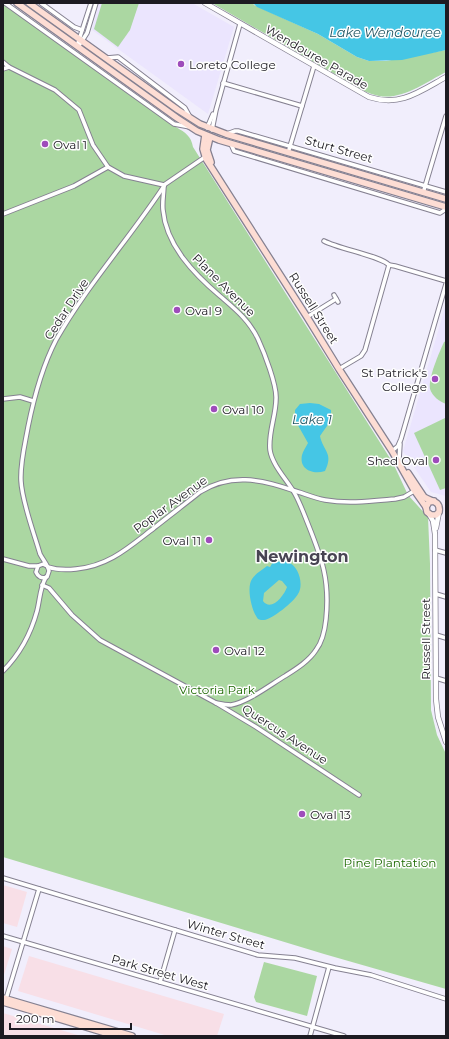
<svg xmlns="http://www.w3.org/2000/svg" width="449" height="1039" font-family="Montserrat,sans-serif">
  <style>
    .industrial { fill: #f8dfe7 }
    .built { fill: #ebe5fe }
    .green { fill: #abd7a2 }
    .water { fill: #45c6e5; fill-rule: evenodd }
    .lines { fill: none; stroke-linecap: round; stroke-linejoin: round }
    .minor-casing { stroke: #858191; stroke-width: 5.5 }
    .tertiary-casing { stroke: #858191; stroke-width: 6 }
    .secondary-casing { stroke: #858191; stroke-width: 8 }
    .minor { stroke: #fff; stroke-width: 3.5 }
    .tertiary { stroke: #fff; stroke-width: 4.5 }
    .secondary { stroke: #fdddd4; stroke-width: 5.5 }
    .poi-dot { fill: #9e4cbb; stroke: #fefefe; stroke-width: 1.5 }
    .labels { text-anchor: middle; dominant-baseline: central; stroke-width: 3; stroke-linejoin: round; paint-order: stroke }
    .street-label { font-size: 12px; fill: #1d1b22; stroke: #fefefe }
    .poi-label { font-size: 12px; fill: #1d1b22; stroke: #fefefe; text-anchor: start }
    .park-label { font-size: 12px; fill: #1c6900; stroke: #fefefe }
    .water-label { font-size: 13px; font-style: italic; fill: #1e5360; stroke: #fefefe }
    .district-label { font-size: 16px; font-weight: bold; fill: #484453; stroke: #fefefe }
  </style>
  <rect width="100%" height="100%" fill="#f1eefc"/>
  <g class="industrial">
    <polygon points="3,885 27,892 17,927 3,923"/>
    <polygon points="3,946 12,949 3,978"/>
    <polygon points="29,956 224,1014 217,1036 168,1036 18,991"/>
    <polygon points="3,1013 37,1023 81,1036 3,1036"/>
  </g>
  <g class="built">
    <polygon points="99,3 192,3 234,27 208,114 92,30"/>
    <polygon points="446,304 446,496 431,492 403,451"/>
  </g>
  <g class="green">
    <path d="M3,3L176,127C186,133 191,136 193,147L393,463L408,495L428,517L430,564L431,710L437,735L446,754V989L324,954L3,857Z"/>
    <polygon points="102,3 139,3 130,30 118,47 94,29"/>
    <path d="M212,3H253L254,5L318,34L357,57L369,61H386L446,50V72C426,82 403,100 379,96C374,95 369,93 364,91Z"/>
    <path d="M446,341V404C440,402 432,396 430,389C428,378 439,353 444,342Z"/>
    <polygon points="445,418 446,421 446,488 440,490 414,433"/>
    <polygon points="264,962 317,976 307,1016 256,1002 254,997"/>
  </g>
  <g class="water">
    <polygon points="253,3 446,3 446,50 402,60 369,61 357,57 318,34 257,7"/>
    <path d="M310,403L319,404L331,410C332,422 326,427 320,436C323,451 334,453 325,471C312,475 299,469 302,455C303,451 306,447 308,443L295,420V410L300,404Z"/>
    <path d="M273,562C277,562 285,560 288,562C299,566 304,585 298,594C294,602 272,619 264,620C263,620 259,620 258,619C252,612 246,588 252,579C255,574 262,570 267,566L270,567ZM279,580L282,581L287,587C284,596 271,612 263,601L264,593Z"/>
  </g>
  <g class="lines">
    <g class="minor-casing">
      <g id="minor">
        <polyline points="5,3 174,124 190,127"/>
        <polyline points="41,3 74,27 82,30"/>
        <polyline points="77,46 91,3"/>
        <polyline points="78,47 87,33 96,3"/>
        <polyline points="107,58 118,57 185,108 190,117"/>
        <polyline points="3,62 9,67"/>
        <polyline points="3,69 9,67 55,90 79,110 93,145 108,167 124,176 164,185 205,157"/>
        <polyline points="223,83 302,106"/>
        <polyline points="207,128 213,114"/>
        <polyline points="212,130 216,110 240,24"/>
        <polyline points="227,134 235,131 238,131 446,192"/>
        <polyline points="231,144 234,151 440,213 446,209"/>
        <polyline points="288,153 314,66"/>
        <path d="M164,185C164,193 162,202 163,210C166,245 194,274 220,296C235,309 249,320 258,339C264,352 277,385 276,399C276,416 268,433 270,450C272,465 288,481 295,494C300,503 304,514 308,524C322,559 330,580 326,619C325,629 323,641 316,650C309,661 296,669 285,676C270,685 248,702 231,705C227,705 221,704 216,703"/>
        <polyline points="423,193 446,116"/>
        <polyline points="3,214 74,186 108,167"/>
        <path d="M324,241C339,249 381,256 389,265L365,350L361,356L339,369"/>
        <polyline points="389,265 395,266 446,281"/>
        <polyline points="334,295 338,302"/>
        <polyline points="307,317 336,299"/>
        <polyline points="3,399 20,397 33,401"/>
        <polyline points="392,451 398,446 401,439 446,284"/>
        <polyline points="399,460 400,444"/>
        <polyline points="435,550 446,553"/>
        <polyline points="3,559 29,566 38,566"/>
        <path d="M47,566L43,564L38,566L36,572C38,577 42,579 47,577L49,571C48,565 43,560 40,554C34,533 22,502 21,481C20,463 25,444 28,427C34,397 42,367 56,340C87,285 130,238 164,186"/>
        <path d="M48,567C57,570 67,570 76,569C109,566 129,547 154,528C169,516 185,504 200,492C230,473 261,479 292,490C303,493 314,498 325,500C348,504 372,501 395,499L404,497L414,491"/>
        <polyline points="42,585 49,588 72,615 100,640 216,703 256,727 359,795"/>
        <polyline points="436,594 446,597"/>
        <polyline points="436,635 446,638"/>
        <path d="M3,671C19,655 31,633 37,611C40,599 40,587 46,577"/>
        <polyline points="436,678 446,681"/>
        <polyline points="3,878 258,955 295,958 335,968 371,975 446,999"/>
        <polyline points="3,936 344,1036"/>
        <polyline points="160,982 175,930"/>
        <polyline points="6,999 39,889"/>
        <polyline points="310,1036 329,967"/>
      </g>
    </g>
    <g class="tertiary-casing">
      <g id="tertiary">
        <path d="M205,3L369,97C400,107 419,92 446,77"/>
        <polyline points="429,514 433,521 435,534 436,699 438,717 446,742"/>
        <polyline points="436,528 439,512"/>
      </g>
    </g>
    <g class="secondary-casing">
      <g id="secondary">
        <polyline points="17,3 177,118 197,131 219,140 446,207"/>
        <polyline points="29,3 178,110 200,124 226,134 446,199"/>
        <polyline points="205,135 203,149 206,159 307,317 339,369 392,451 414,490 426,507"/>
        <polyline points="210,137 207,150 211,162"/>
        <path d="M408,473L424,497C431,502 441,500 439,512L436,515H431L427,512L426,507L429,502L434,501"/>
        <polyline points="3,998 132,1036"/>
        <polyline points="3,1002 116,1036"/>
      </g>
    </g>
    <use href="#minor" class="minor"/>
    <use href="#tertiary" class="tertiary"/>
    <use href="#secondary" class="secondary"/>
  </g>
  <g class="poi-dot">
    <circle cx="181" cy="64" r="4"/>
    <circle cx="45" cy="144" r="4"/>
    <circle cx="177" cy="310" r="4"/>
    <circle cx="435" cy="379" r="4"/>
    <circle cx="214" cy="409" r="4"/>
    <circle cx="436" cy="460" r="4"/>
    <circle cx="209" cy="540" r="4"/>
    <circle cx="216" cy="650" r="4"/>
    <circle cx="302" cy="814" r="4"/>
  </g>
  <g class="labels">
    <g class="street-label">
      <text transform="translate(317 57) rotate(30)">Wendouree Parade</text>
      <text transform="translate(339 149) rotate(16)">Sturt Street</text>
      <text transform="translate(224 285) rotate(45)">Plane Avenue</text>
      <text transform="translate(314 308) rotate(58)">Russell Street</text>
      <text transform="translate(66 309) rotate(-57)">Cedar Drive</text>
      <text transform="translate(170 504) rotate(-36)">Poplar Avenue</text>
      <text transform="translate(425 639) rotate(-90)">Russell Street</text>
      <text transform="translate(285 734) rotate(33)">Quercus Avenue</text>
      <text transform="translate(226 934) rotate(16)">Winter Street</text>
      <text transform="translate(160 972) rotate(16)">Park Street West</text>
    </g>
    <g class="poi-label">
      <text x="189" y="64">Loreto College</text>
      <text x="53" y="144">Oval 1</text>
      <text x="185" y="310">Oval 9</text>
      <text x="427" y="372" text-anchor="end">St Patrick's<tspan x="427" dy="14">College</tspan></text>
      <text x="222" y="409">Oval 10</text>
      <text x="428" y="460" text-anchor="end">Shed Oval</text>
      <text x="201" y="540" text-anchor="end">Oval 11</text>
      <text x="224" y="650">Oval 12</text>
      <text x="310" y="814">Oval 13</text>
    </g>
    <g class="park-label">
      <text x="217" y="689">Victoria Park</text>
      <text x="390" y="862">Pine Plantation</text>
    </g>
    <g class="water-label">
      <text x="385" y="32">Lake Wendouree</text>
      <text x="312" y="419">Lake 1</text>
    </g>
    <g class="district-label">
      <text x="302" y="556">Newington</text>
    </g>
  </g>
  <rect width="449" height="1039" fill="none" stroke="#1d1b22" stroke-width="8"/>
  <path d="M10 1023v6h121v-6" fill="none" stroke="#1d1b22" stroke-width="2"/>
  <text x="16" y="1023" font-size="12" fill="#1d1b22" stroke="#fefefe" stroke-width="3" paint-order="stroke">200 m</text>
</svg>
